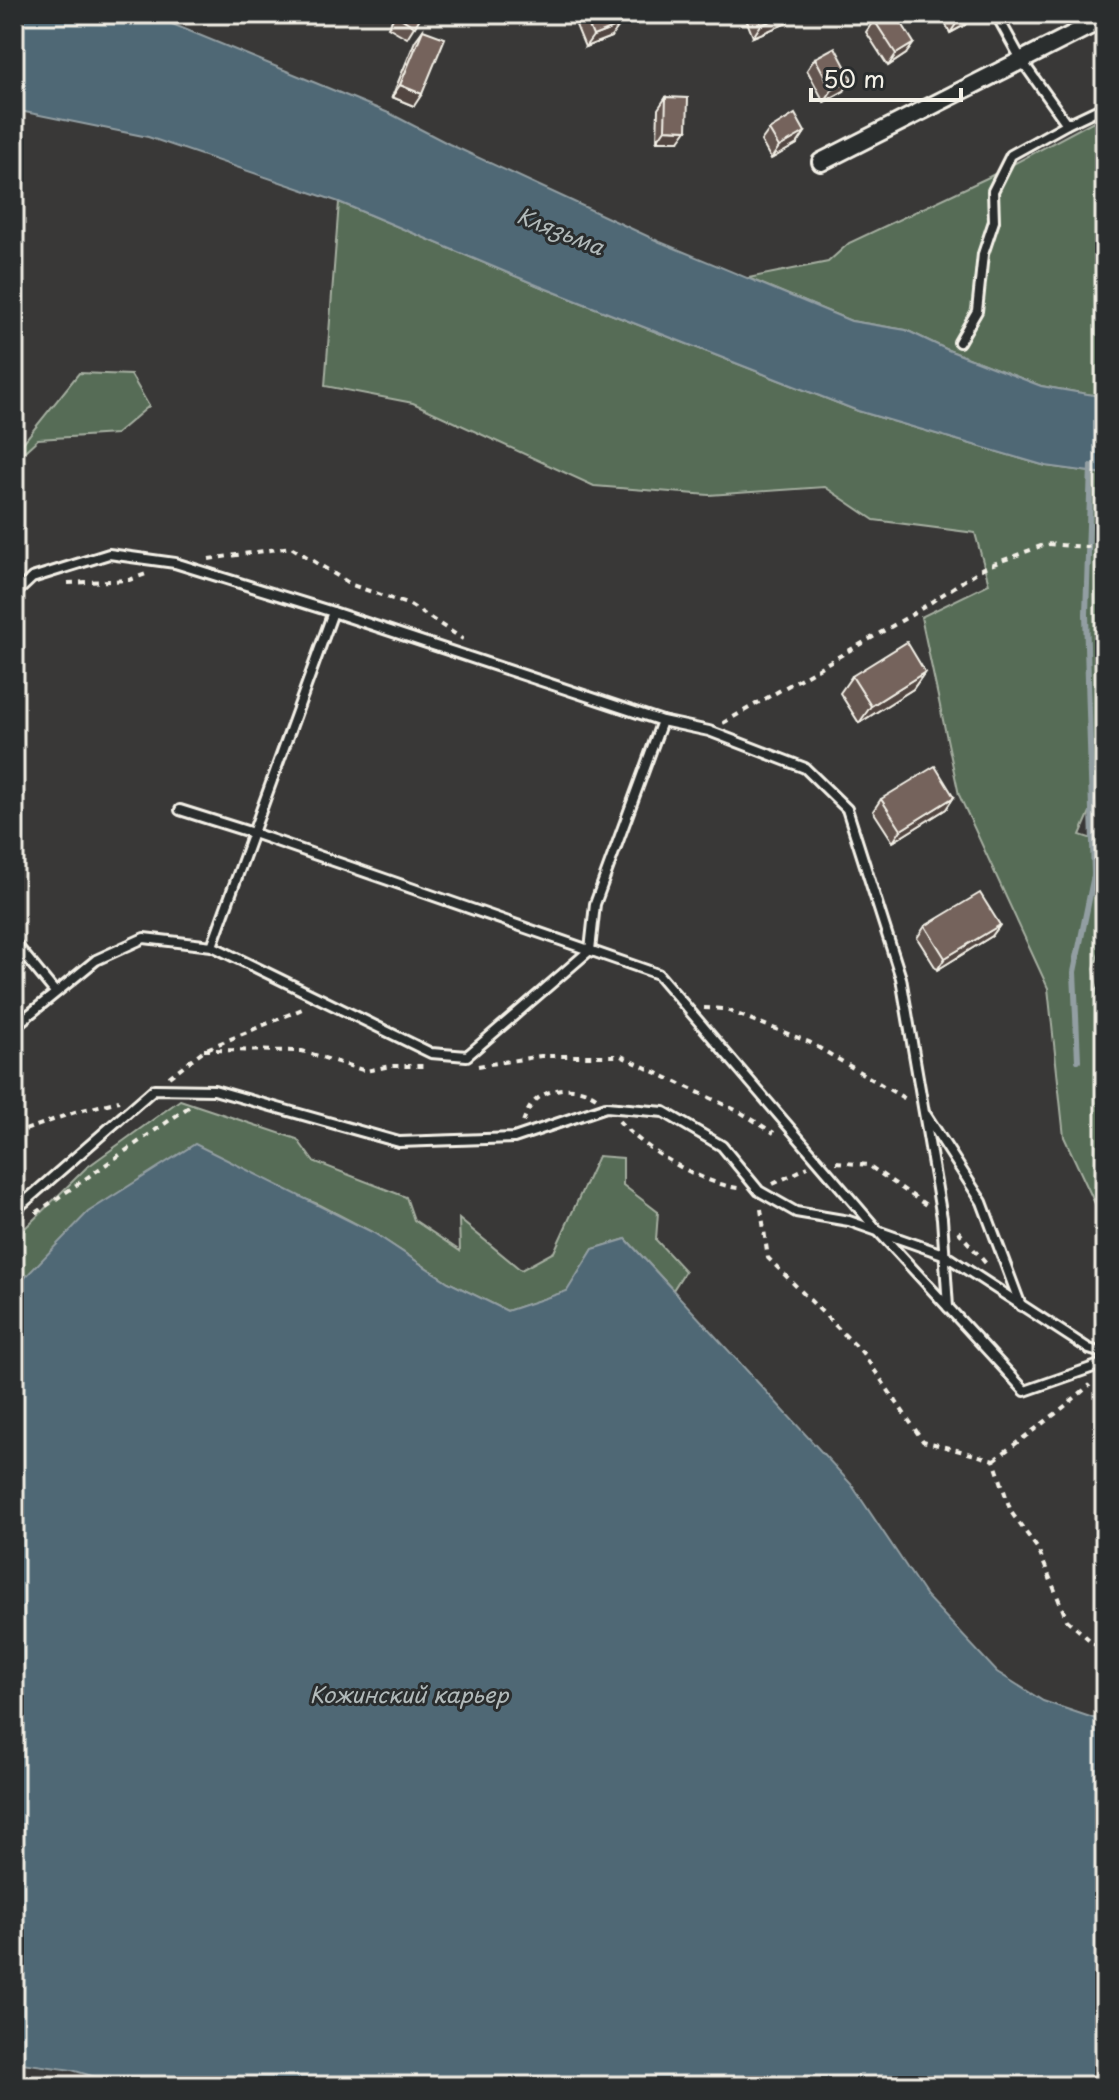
<svg xmlns="http://www.w3.org/2000/svg" width="1119" height="2100" font-family="'Playpen Sans',sans-serif">
  <style>
    .green { fill: #566c57; stroke: #a5aea0; stroke-width: 2 }
    .water { fill: #506774; stroke: #929ea2; stroke-width: 2 }
    .lines { fill: none; stroke-linecap: round; stroke-linejoin: round }
    .stream { stroke: #929ea2; stroke-width: 6 }
    .service-casing { stroke: #f4f1e8; stroke-width: 14 }
    .minor-casing { stroke: #f4f1e8; stroke-width: 22 }
    .path { stroke: #f4f1e8; stroke-width: 4; stroke-dasharray: 6 6; stroke-linecap: butt }
    .service { stroke: #2a2d2e; stroke-width: 8 }
    .minor { stroke: #2a2d2e; stroke-width: 16 }
    .wall { fill: #64554f; stroke: #f4f1e8; stroke-width: 2 }
    .shaded-wall { fill: #514540; stroke: #f4f1e8; stroke-width: 2 }
    .building { fill: #74635c; stroke: #f4f1e8; stroke-width: 2 }
    .labels { text-anchor: middle; dominant-baseline: central; stroke-width: 6; stroke-linejoin: round; paint-order: stroke }
    .water-label { font-size: 22px; font-style: italic; fill: #b2baba; stroke: #2a2d2e }
  </style>
  <rect width="100%" height="100%" fill="#393837"/>
  <filter id="ink" filterUnits="userSpaceOnUse"><feTurbulence type="fractalNoise" baseFrequency=".0125" numOctaves="2"/><feDisplacementMap in="SourceGraphic" scale="16" xChannelSelector="R" yChannelSelector="G"/><feConvolveMatrix kernelMatrix="1 2 1 2 8 2 1 2 1" color-interpolation-filters="sRGB"/></filter>
  <g filter="url(#ink)">
    <g class="green">
      <polygon points="1105,115 1105,397 1041,386 948,350 906,330 851,321 748,278 828,262 849,243 989,177"/>
      <polygon points="339,202 539,286 858,411 1046,466 1105,474 1105,671 1099,668 1103,782 1080,835 1105,843 1105,936 1094,968 1105,1045 1105,1225 1064,1137 1048,988 959,795 921,617 989,584 975,533 874,520 825,487 709,495 594,486 413,403 325,386"/>
      <polygon points="79,373 131,375 149,406 116,434 38,439 14,461 14,454"/>
      <polygon points="180,1100 297,1139 313,1161 406,1197 414,1220 460,1251 459,1219 521,1270 554,1252 598,1156 623,1158 623,1185 658,1212 656,1240 685,1271 673,1290 626,1239 593,1249 568,1291 507,1311 448,1282 374,1233 320,1205 283,1190 14,1289 14,1239 86,1168"/>
    </g>
    <g class="water">
      <polygon points="14,14 148,14 391,114 449,144 660,242 851,321 906,330 948,350 1041,386 1105,397 1105,474 1046,466 858,411 539,286 339,202 148,137 20,111 14,112"/>
      <polygon points="195,1144 374,1233 448,1282 507,1311 567,1291 593,1249 626,1239 851,1484 926,1596 997,1672 1043,1701 1105,1722 1105,2086 125,2086 72,2070 14,2062 14,1289 88,1212"/>
    </g>
    <g class="lines">
      <polyline class="stream" points="1078,1060 1074,972 1094,875 1086,614 1091,466"/>
      <g class="service-casing">
        <g id="service">
          <polyline points="996,14 1022,61 1067,124 1105,106"/>
          <polyline points="959,342 977,311 983,254 994,221 993,191 1011,155 1067,124"/>
          <polyline points="14,595 32,578 109,554 175,563 333,612"/>
          <polyline points="662,721 595,904 590,950 467,1056 431,1053 212,946 333,612 662,721 709,731 805,768 847,809 901,978 942,1218 948,1307"/>
          <polyline points="180,810 253,833 658,974 879,1232 1025,1391 1105,1363"/>
          <polyline points="14,942 55,992"/>
          <polyline points="14,1027 96,960 144,938 212,946"/>
          <polyline points="926,1115 982,1202 1021,1306"/>
          <polyline points="14,1211 154,1089 214,1090 399,1142 514,1138 606,1107 664,1112 722,1146 759,1191 796,1212 849,1221 943,1254 1089,1349 1105,1354"/>
        </g>
      </g>
      <g class="minor-casing">
        <polyline id="minor" points="821,162 1105,18"/>
      </g>
      <g class="path">
        <polyline points="209,559 291,547 352,585 410,605 463,639"/>
        <polyline points="68,583 129,580 146,574"/>
        <polyline points="723,723 913,614 983,568 1046,544 1087,547 1105,542"/>
        <polyline points="1105,960 1101,972 1105,1014"/>
        <polyline points="704,1008 724,1009 809,1042 909,1101"/>
        <polyline points="204,1050 302,1051 366,1071 390,1066 425,1066"/>
        <polyline points="478,1066 541,1056 621,1056 740,1112 774,1133"/>
        <polyline points="169,1077 204,1050 307,1007"/>
        <path d="M619,1121C644,1149 700,1183 738,1188"/>
        <path d="M523,1122C526,1114 530,1105 536,1100C552,1086 579,1085 596,1097"/>
        <polyline points="14,1134 75,1112 119,1101"/>
        <polyline points="836,1162 868,1165 926,1205"/>
        <polyline points="773,1184 808,1167"/>
        <polyline points="761,1209 768,1258 862,1352 923,1441 994,1460 1011,1512 1038,1549 1067,1620 1101,1650 1105,1650"/>
        <polyline points="36,1213 193,1104"/>
        <polyline points="958,1231 989,1267"/>
        <polyline points="994,1460 1059,1411 1090,1385"/>
      </g>
      <use href="#service" class="service"/>
      <use href="#minor" class="minor"/>
    </g>
    <g class="wall">
      <polygon points="396,14 422,14 407,38 388,27"/>
      <polygon points="475,14 493,14 489,21"/>
      <polygon points="576,14 614,14 611,37 585,47 573,18"/>
      <polygon points="744,14 793,14 787,23 753,37"/>
      <polygon points="941,14 973,14 965,25 950,33"/>
      <polygon points="874,20 906,54 888,66 866,32"/>
      <polygon points="423,30 414,106 392,97 415,41"/>
      <polygon points="815,58 844,91 824,102 807,70"/>
      <polygon points="666,97 679,141 657,141 658,109"/>
      <polygon points="769,130 805,132 797,144 771,159 761,141"/>
      <polygon points="925,672 913,689 859,723 840,693 852,676"/>
      <polygon points="954,797 946,809 893,842 873,811 881,799"/>
      <polygon points="1000,925 992,936 937,970 917,938 925,926"/>
    </g>
    <g class="shaded-wall">
      <polygon points="789,14 793,14 787,23 753,37 761,25"/>
      <polygon points="973,14 965,25 950,33 958,21"/>
      <polygon points="619,26 611,37 585,47 593,36"/>
      <polygon points="914,43 906,54 888,66 896,54"/>
      <polygon points="852,79 844,91 824,102 832,90"/>
      <polygon points="400,85 422,94 414,106 392,97"/>
      <polygon points="665,129 687,130 679,141 657,141"/>
      <polygon points="805,132 797,144 771,159 779,147"/>
      <polygon points="925,672 913,689 859,723 871,706"/>
      <polygon points="954,797 946,809 893,842 901,830"/>
      <polygon points="1000,925 992,936 937,970 945,958"/>
    </g>
    <g class="building">
      <polygon points="397,14 422,14 415,27 396,15"/>
      <polygon points="584,14 614,14 619,26 593,36"/>
      <polygon points="757,14 789,14 761,25"/>
      <polygon points="884,14 896,14 914,43 896,54 874,20"/>
      <polygon points="955,14 972,14 958,21"/>
      <polygon points="423,30 445,38 422,94 400,85"/>
      <polygon points="835,47 852,79 832,90 815,58"/>
      <polygon points="666,97 688,98 687,130 665,129"/>
      <polygon points="795,114 805,132 779,147 769,130"/>
      <polygon points="907,642 925,672 871,706 852,676"/>
      <polygon points="935,766 954,797 901,830 881,799"/>
      <polygon points="980,893 1000,925 945,958 925,926"/>
    </g>
  </g>
  <g class="labels">
    <g class="water-label">
      <text transform="translate(561 230) rotate(22)">Клязьма</text>
      <text x="409" y="1693">Кожинский карьер</text>
    </g>
  </g>
  <rect width="1119" height="2100" fill="none" stroke="#2a2d2e" stroke-width="48"/>
  <rect x="24" y="24" width="1071" height="2052" fill="none" stroke="#f4f1e8" stroke-width="3" filter="url(#ink)"/>
  <path d="M811 88v12h150v-12" fill="none" stroke="#f4f1e8" stroke-width="4"/>
  <text x="823" y="88" font-size="24" fill="#f4f1e8" stroke="#2a2d2e" stroke-width="6" paint-order="stroke">50 m</text>
</svg>
